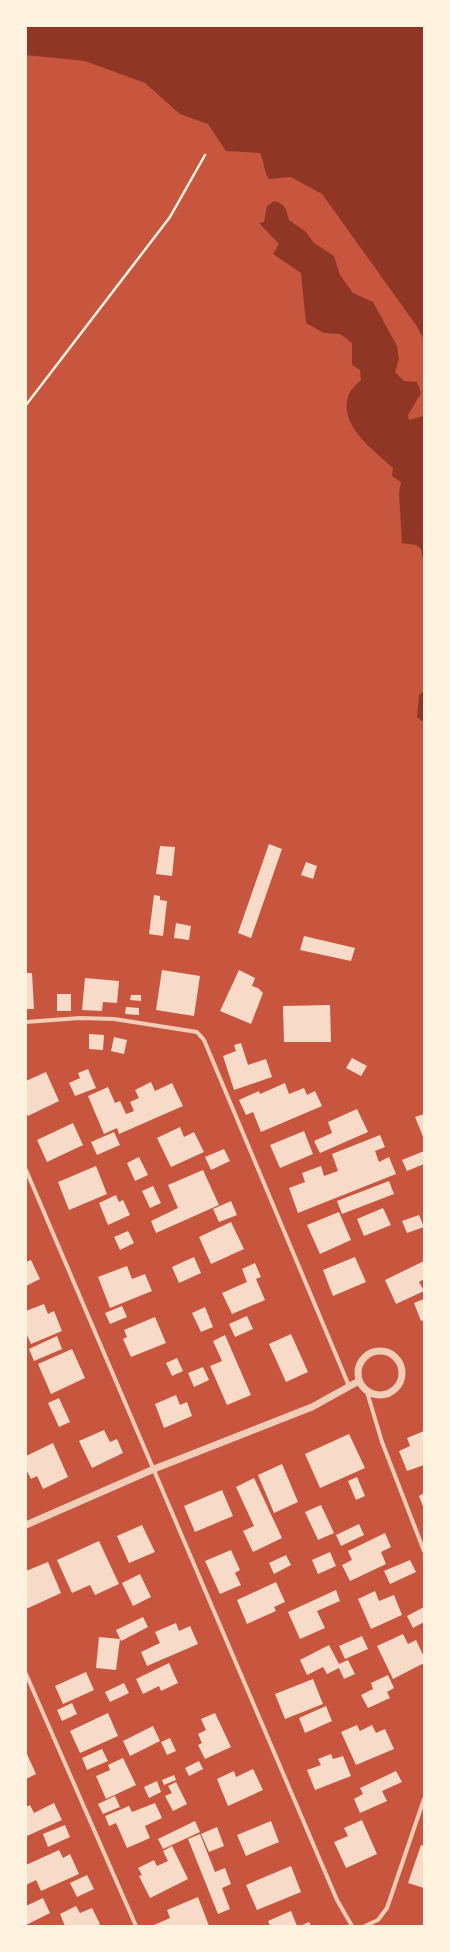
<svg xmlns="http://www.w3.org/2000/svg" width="450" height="1952" font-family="Raleway,sans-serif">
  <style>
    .water { fill: #8f3625 }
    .building { fill: #f7dbc8 }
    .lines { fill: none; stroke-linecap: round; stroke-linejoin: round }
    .path { stroke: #fff3e0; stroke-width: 2.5 }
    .minor { stroke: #f1ccb7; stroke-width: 4 }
    .tertiary { stroke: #f1ccb7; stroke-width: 7 }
  </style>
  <rect width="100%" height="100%" fill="#c8553d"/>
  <g class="water">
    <path d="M26,26H424V340L416,325L322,194L291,177L269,179C263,171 265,162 260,153L226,151L208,124L180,114L145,83L85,61L26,55Z"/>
    <path d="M274,201C285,204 286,208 289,220L306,232L314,243L334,256L340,275L353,293L373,302L397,346L399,359L395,372L404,381L417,382L421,393L408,415L409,420L424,416V564L421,549L416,545L402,543L399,493L401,482L392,476L393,468C374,450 337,425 349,394C351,389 357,384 361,380L360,370L352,365V343L340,334L324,333L306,323L301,273L273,254L279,244L259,223L264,222L267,206Z"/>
    <polygon points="424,691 424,723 417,717 419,695"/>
  </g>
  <g class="building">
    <polygon points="269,844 282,849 251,938 238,933"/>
    <polygon points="160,846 175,847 172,876 156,874"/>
    <polygon points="306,862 317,866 313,879 301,875"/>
    <polygon points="154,895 160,896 160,900 167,901 163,936 149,934"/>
    <polygon points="176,923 191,926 189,940 174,938"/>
    <polygon points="304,936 355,948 351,961 300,950"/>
    <polygon points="162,970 200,976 194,1016 156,1010"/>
    <polygon points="239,970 255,978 252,986 258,988 263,993 251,1024 220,1011"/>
    <polygon points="26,973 32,973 34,1009 26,1009"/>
    <polygon points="85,978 119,981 117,1003 103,1002 102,1011 82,1010"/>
    <rect x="57" y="994" width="14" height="17"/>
    <polygon points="131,995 141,995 141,1001 130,1000"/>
    <polygon points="330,1005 331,1042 284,1042 283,1006"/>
    <polygon points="126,1007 139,1008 139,1015 125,1014"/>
    <polygon points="89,1034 104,1035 103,1050 89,1049"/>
    <polygon points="114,1037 127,1040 124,1054 111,1051"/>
    <polygon points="241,1043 248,1065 266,1059 272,1077 234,1090 223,1056 236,1051 234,1045"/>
    <polygon points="352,1058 367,1066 361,1076 346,1068"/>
    <polygon points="88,1069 96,1088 75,1096 69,1083 80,1078 78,1073"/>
    <polygon points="46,1072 59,1101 28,1116 26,1112 26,1081"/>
    <polygon points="151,1082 155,1091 172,1083 183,1106 119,1134 117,1128 104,1134 88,1096 108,1087 115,1103 120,1101 126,1114 134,1111 130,1102 139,1098 135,1090"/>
    <polygon points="285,1083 289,1094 304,1088 307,1095 315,1091 322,1106 261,1132 253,1112 246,1115 239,1100 259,1091 260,1094"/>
    <polygon points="357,1109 368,1132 320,1153 314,1141 332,1133 328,1122"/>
    <polygon points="424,1114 424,1139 415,1117"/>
    <polygon points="73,1123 83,1145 47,1162 37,1140"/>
    <polygon points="180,1127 184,1137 194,1132 204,1152 171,1167 157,1138"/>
    <polygon points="304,1131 313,1154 280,1168 270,1145"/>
    <polygon points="114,1132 120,1145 97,1155 91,1142"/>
    <polygon points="380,1135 385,1147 375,1151 379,1162 389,1157 396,1174 298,1213 289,1188 305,1182 302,1173 321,1166 324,1176 338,1171 332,1154"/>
    <polygon points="224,1149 230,1161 211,1170 205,1157"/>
    <polygon points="424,1151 424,1164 407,1171 402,1160"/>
    <polygon points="139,1157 148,1175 135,1181 127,1163"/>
    <polygon points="96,1166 107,1194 69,1210 58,1182"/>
    <polygon points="203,1170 219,1205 156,1233 151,1221 178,1208 168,1185"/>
    <polygon points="389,1181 394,1194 342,1214 337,1201"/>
    <polygon points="153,1186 161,1203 150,1208 142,1191"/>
    <polygon points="116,1195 119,1202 123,1200 130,1215 108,1225 99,1203"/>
    <polygon points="231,1201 237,1215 219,1222 213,1209"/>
    <polygon points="383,1208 391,1225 364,1236 357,1219"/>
    <polygon points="339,1212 351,1240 320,1254 307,1225"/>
    <polygon points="419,1215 424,1227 407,1233 402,1221"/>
    <polygon points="231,1222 244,1249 211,1264 199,1237"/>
    <polygon points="128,1231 134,1243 120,1250 114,1237"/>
    <polygon points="194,1257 201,1273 179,1283 172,1267"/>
    <polygon points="355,1257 366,1282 333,1296 323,1270"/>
    <polygon points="31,1260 40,1279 26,1286 26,1262"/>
    <polygon points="424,1261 424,1279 419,1282 424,1291 396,1304 385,1280"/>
    <polygon points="255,1263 261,1277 256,1279 265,1300 232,1314 222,1293 247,1282 242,1269"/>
    <polygon points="127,1266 132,1279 145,1274 152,1291 110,1308 98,1277"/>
    <polygon points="424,1299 424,1320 421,1321 414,1303"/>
    <polygon points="44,1304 48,1314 54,1311 62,1331 31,1344 26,1333 26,1311"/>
    <polygon points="122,1306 127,1317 110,1324 105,1313"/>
    <polygon points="205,1307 213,1327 201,1332 192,1313"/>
    <polygon points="247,1316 253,1329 235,1337 229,1324"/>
    <polygon points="155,1317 166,1343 131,1357 123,1339 127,1337 124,1330"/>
    <polygon points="291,1334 308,1372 286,1382 269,1344"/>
    <polygon points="225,1335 251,1395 227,1405 210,1366 222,1361 213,1341"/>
    <polygon points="57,1336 62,1349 34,1361 29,1349"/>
    <polygon points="72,1349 85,1378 51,1394 38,1364"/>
    <polygon points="177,1358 183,1371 172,1376 166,1363"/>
    <polygon points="203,1367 209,1380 194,1387 188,1373"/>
    <polygon points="176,1395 180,1405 187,1402 192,1416 164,1428 155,1404"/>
    <polygon points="59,1398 70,1422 59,1427 48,1403"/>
    <polygon points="104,1430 110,1442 117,1439 123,1453 92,1468 79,1441"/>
    <polygon points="424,1431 424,1465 407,1471 399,1451 410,1446 407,1438"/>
    <polygon points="349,1434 365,1468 320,1488 305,1454"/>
    <polygon points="53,1443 68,1477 43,1489 37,1476 31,1479 26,1469 26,1456"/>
    <polygon points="282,1464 298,1502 274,1513 258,1475"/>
    <polygon points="357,1477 365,1496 356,1500 348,1481"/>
    <polygon points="254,1478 282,1538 253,1552 243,1531 254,1526 236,1487"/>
    <polygon points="222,1490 233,1516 195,1532 184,1506"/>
    <polygon points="424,1493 424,1509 419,1496"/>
    <polygon points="321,1505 334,1533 318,1540 305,1512"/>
    <polygon points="359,1524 364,1535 341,1546 336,1535"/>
    <polygon points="142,1525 155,1552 129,1563 117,1536"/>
    <polygon points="385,1533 391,1547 381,1552 386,1564 350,1581 342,1565 352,1560 348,1551"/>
    <polygon points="99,1541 119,1584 95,1595 90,1585 72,1593 57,1560"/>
    <polygon points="231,1550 240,1570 235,1573 241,1585 220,1594 205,1561"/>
    <polygon points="330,1552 336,1566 318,1574 312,1560"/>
    <polygon points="286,1555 291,1565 274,1574 269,1563"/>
    <polygon points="410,1560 416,1572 390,1584 384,1571"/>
    <polygon points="48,1562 61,1593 26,1609 26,1571"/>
    <polygon points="140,1574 151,1597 133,1606 122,1583"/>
    <polygon points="276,1582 285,1602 274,1607 276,1611 247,1624 237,1600"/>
    <polygon points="336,1590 340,1601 317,1611 325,1628 300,1639 288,1612"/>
    <polygon points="375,1591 379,1601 394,1595 402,1615 371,1629 358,1599"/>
    <polygon points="424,1607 424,1622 413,1628 407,1616"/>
    <polygon points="143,1617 148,1627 121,1641 116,1630"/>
    <polygon points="176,1623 179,1631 190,1626 198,1644 147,1666 141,1652 160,1643 155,1632"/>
    <polygon points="403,1634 408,1644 416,1640 424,1657 424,1663 393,1679 377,1646"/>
    <polygon points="362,1636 368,1649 345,1659 339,1646"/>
    <polygon points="99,1637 120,1639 116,1670 96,1668"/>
    <polygon points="329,1645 339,1664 348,1660 355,1674 344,1679 339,1668 327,1674 323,1667 307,1675 300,1660"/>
    <polygon points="169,1663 178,1683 161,1691 159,1686 143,1694 136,1679"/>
    <polygon points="86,1672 94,1690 63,1704 55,1686"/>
    <polygon points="388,1675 394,1688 387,1692 390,1698 368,1708 361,1695 373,1689 371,1683"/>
    <polygon points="313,1679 323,1704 285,1719 275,1694"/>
    <polygon points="124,1683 129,1693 110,1702 105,1692"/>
    <polygon points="72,1703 77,1714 62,1721 57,1710"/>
    <polygon points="326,1706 332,1721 305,1733 299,1718"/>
    <polygon points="108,1713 118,1736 80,1753 70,1731"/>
    <polygon points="215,1713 231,1747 205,1759 198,1745 202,1743 198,1734 206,1730 201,1719"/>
    <polygon points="357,1725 360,1731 372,1725 376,1733 385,1729 394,1749 356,1765 341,1732"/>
    <polygon points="153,1726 160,1741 130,1756 123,1741"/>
    <polygon points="170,1738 176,1751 167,1755 161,1742"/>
    <polygon points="102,1749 108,1761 87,1770 82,1758"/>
    <polygon points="26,1752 36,1774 26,1779"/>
    <polygon points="331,1754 333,1759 343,1756 351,1776 315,1790 307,1770 321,1765 318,1759"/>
    <polygon points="123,1758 136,1785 106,1799 96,1776 110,1770 108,1765"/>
    <polygon points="199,1761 203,1769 189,1776 185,1768"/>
    <polygon points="253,1769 263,1790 228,1806 217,1779 234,1771 236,1777"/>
    <polygon points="396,1771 402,1782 382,1791 387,1801 360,1813 354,1799 363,1794 360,1788"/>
    <polygon points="174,1775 176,1780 164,1785 162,1780"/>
    <polygon points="157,1781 161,1792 149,1798 144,1787"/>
    <polygon points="176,1782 187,1804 173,1811 165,1796 172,1793 168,1786"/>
    <polygon points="115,1796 120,1807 103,1814 98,1804"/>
    <polygon points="54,1803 62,1820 27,1836 26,1807 30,1805 34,1813"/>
    <polygon points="155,1803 162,1818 145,1826 150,1838 127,1848 116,1823 109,1826 105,1816 129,1806 132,1812"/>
    <polygon points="362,1820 377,1854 346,1868 334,1842 348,1836 344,1828"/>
    <polygon points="195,1821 200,1832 163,1849 158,1839"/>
    <polygon points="271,1821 279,1842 246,1856 237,1835"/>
    <polygon points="65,1825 70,1837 48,1847 43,1834"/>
    <polygon points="217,1827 224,1846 209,1852 201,1834"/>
    <polygon points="200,1834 215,1872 225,1868 231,1884 222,1888 230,1909 218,1914 188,1839"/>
    <polygon points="421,1845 424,1846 424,1888 408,1883"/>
    <polygon points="172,1846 188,1879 150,1898 139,1876 142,1875 138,1868 154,1860 157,1866 168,1861 163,1851"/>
    <polygon points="59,1850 63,1858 70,1854 79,1874 41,1891 36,1880 26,1885 26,1865"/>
    <polygon points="291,1866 301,1892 257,1910 246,1885"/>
    <polygon points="87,1875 94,1889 77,1897 70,1883"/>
    <polygon points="198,1897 209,1926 155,1926 154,1925 170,1918 167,1910"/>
    <polygon points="43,1898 50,1913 26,1925 26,1906"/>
    <polygon points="76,1906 80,1913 92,1908 100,1924 97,1926 65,1926 60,1914"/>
    <polygon points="291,1911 297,1926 270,1926 268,1921"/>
    <polygon points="309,1922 311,1926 300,1926"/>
  </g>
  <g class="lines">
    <polyline class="path" points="26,405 170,217 205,155"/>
    <g class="minor">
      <polyline points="26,1022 80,1018 114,1019 197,1032 204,1040 349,1386"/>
      <polyline points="26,1170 337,1900 352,1926"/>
      <polyline points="367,1392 382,1442 424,1551"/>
      <polyline points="26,1674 136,1926"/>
      <polyline points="365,1926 378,1920 387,1908 424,1799"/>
    </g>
    <g class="tertiary">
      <circle cx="380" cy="1373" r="22"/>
      <polyline points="26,1525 154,1469 312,1407 359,1381"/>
    </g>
  </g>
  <rect width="450" height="1952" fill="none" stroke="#fff3e0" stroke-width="54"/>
</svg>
